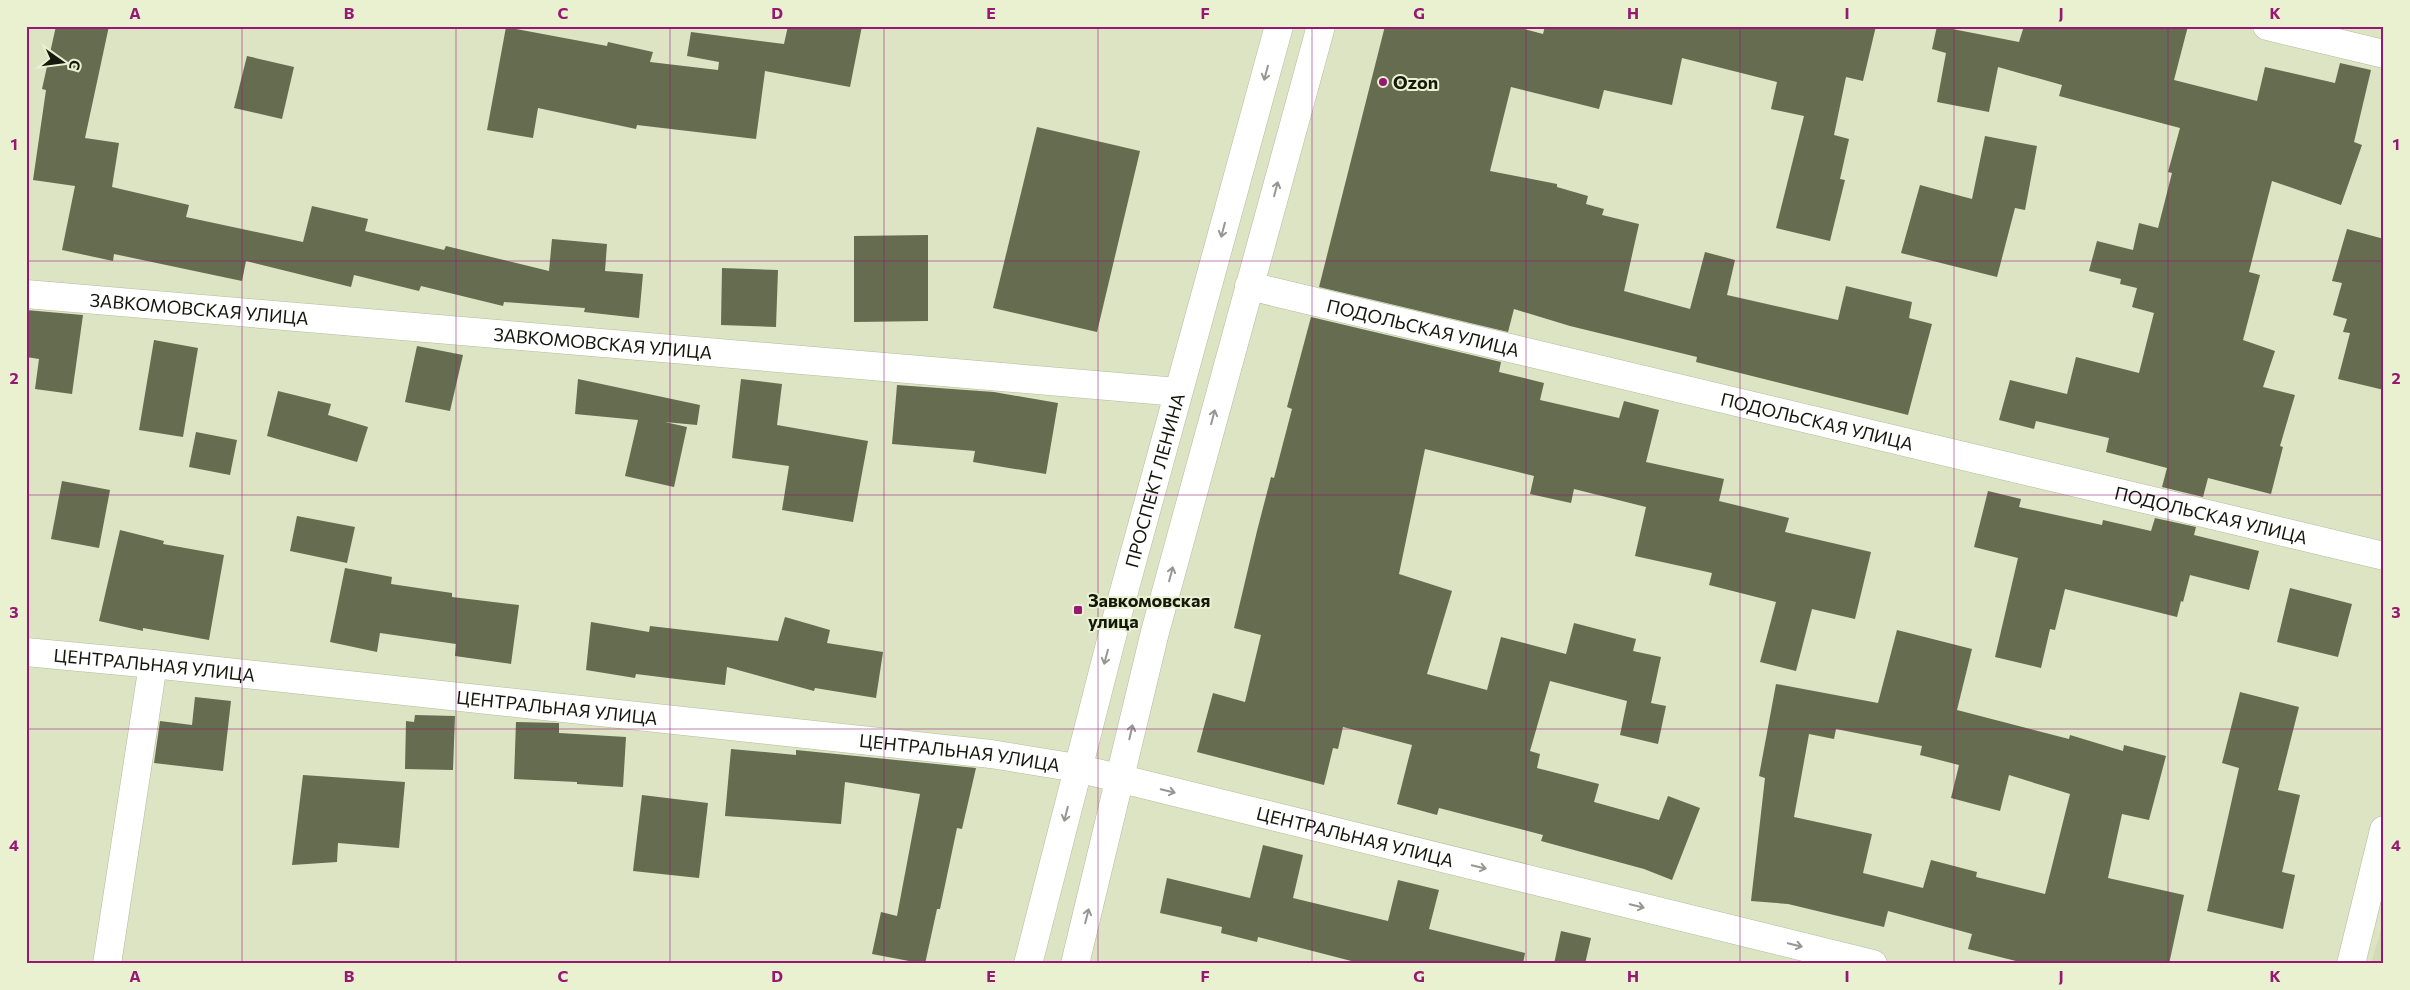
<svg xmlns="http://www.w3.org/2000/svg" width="2410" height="990" font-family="Commissioner,sans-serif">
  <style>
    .built { fill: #d2dbb4 }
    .building { fill: #656c4f; fill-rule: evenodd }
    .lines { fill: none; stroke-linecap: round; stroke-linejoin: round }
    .minor-casing { stroke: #b4bb9c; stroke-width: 29 }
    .secondary-casing { stroke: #b4bb9c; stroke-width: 29 }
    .minor { stroke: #fff; stroke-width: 28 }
    .secondary { stroke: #fff; stroke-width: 28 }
    .oneway { stroke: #969792 }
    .grid { fill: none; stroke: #961872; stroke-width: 1; stroke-opacity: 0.55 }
    .poi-dot { fill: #961872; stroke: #e9f1d1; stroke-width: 2 }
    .labels { text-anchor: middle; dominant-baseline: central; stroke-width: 4; stroke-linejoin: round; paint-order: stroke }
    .poi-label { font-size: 18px; font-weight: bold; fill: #15180c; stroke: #e9f1d1; text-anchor: start }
    .street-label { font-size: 18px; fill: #15180c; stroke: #e9f1d1 }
    .neatline { fill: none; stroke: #961872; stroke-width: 2 }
    .grid-label { font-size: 16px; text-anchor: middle; font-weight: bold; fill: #961872 }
  </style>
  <rect width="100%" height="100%" fill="#dce4c4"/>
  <polygon class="built" points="2384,919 2384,964 2371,964"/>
  <g class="building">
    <polygon points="56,26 109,26 85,138 119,143 112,187 189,205 186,217 303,242 312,206 368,219 365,231 444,250 446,246 549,271 552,239 607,244 605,271 643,274 639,318 584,312 585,308 504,302 503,306 421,286 419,291 354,275 351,287 246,261 242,281 114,254 113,261 62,250 75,186 33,180 46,90 42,89"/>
    <polygon points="788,26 862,26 850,87 765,71 756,139 637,125 636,129 538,108 533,138 487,130 506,27 607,46 608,42 653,52 650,62 718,70 719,62 687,56 691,32 784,44"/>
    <polygon points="1385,26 1513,26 1543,34 1545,26 1876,26 1863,81 1846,77 1834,135 1849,139 1840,179 1845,180 1830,241 1776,228 1804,116 1771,109 1777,82 1682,58 1672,105 1604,90 1599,109 1511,87 1490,171 1557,184 1557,187 1588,196 1586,204 1604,209 1602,215 1639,224 1624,291 1690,309 1705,252 1735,260 1727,295 1838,320 1846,286 1912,302 1909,318 1932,324 1908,415 1696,362 1697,357 1570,326 1514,309 1508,332 1319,287"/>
    <polygon points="1937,26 2019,42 2024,26 2188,26 2174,80 2257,101 2265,67 2335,83 2340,63 2371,70 2354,142 2362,145 2341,205 2272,181 2249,272 2260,275 2243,340 2275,351 2263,387 2295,395 2280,446 2283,447 2271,494 2208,478 2203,497 2162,487 2167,468 2106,452 2109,438 2036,421 2034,429 1999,420 2010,380 2067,394 2076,357 2139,373 2154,313 2132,307 2137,288 2120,284 2121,279 2089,271 2097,241 2133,250 2139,223 2158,228 2172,173 2168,172 2180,128 2059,96 2062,85 1998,67 1989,112 1937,102 1946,53 1932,49"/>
    <polygon points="247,56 294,67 282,119 234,108"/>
    <polygon points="1037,127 1140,151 1097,332 993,308"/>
    <polygon points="1985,136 2037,146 2025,210 2015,208 1997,277 1901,253 1920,185 1972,199"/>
    <polygon points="2347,229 2384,239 2384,390 2338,379 2350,333 2343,332 2347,319 2333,315 2342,283 2332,281"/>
    <polygon points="928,235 928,321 854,322 854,236"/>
    <polygon points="722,268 778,270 776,327 721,325"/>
    <polygon points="26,310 83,315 72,394 35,389 39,359 26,357"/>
    <polygon points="1311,317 1501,362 1499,372 1544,383 1540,400 1619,418 1624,401 1659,410 1646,462 1724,479 1719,501 1789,518 1785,532 1871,552 1855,619 1812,609 1796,671 1760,662 1776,602 1709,585 1712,573 1635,556 1646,507 1574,489 1571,503 1530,494 1534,476 1425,449 1399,574 1452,591 1427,674 1487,690 1501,637 1566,654 1574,623 1636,639 1633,651 1661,657 1651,703 1666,706 1658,744 1620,735 1627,701 1550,681 1530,751 1540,754 1537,768 1599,784 1594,802 1659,820 1668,796 1700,808 1672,880 1644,869 1541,841 1543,835 1439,808 1437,815 1397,804 1412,745 1343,727 1338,749 1333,748 1324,785 1197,752 1213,693 1245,702 1261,635 1234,628 1257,531 1271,477 1274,478 1292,409 1287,407"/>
    <polygon points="154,340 198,348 183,437 139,430"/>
    <polygon points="417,346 463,355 450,411 405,402"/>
    <polygon points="578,379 700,405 697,425 665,422 687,427 674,487 625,476 638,420 575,414"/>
    <polygon points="741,379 782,384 777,425 868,441 853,522 782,510 789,466 732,458"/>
    <polygon points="897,385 994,392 1058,403 1046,474 973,462 975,451 892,444"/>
    <polygon points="278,391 331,404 328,415 368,427 357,462 267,436"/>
    <polygon points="196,432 237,440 230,475 189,467"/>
    <polygon points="62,481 110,490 99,548 51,539"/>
    <polygon points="1988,491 2021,499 2019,507 2102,525 2103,520 2151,531 2155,518 2196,527 2194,535 2259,551 2249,590 2190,575 2183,602 2181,601 2177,617 2065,589 2055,630 2050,629 2041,668 1995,657 2018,558 1974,547"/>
    <polygon points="297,516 355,527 347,563 290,551"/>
    <polygon points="120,530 164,541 163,544 224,555 209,640 143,628 143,631 99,621"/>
    <polygon points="345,568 392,577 391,584 452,593 452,597 519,605 511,664 455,656 456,644 380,633 377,652 330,642"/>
    <polygon points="2290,588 2352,604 2338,657 2277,642"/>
    <polygon points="785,617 830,630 827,643 883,652 876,698 815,688 814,691 727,667 725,685 636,674 635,678 586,670 591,622 649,632 650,626 778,641"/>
    <path d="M1897,630L1972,649L1957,710L2069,739L2070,735L2123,751L2124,745L2166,756L2149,820L2122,814L2108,878L2184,895L2169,964H2028L1968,949L1972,934L1888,911L1884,927L1788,904L1751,901L1765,778L1759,776L1776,684L1878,703ZM1836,729L1922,746L1920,755L1959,765L1951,798L2000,811L2009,775L2070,794L2045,894L1976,877L1977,872L1931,860L1923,888L1863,873L1872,834L1794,817L1809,734L1834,739Z"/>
    <polygon points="2240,692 2299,707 2278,790 2300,795 2282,872 2295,875 2283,929 2207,911 2239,768 2222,763"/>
    <polygon points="195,697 231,701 223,771 154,763 160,721 192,725"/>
    <polygon points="415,715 455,716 453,770 405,769 406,721 414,722"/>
    <polygon points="516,722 559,723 559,733 626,737 623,787 577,784 577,782 514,779"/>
    <polygon points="731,749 796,755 796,750 976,768 962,829 957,828 940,909 937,909 925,964 872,954 881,912 897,916 920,794 845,782 841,824 725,816"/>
    <polygon points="303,775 405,782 399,848 338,843 337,862 292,865"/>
    <polygon points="642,795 708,803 699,878 633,871"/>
    <polygon points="1263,845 1303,855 1293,898 1388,921 1398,880 1439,890 1429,929 1525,953 1523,964 1363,964 1258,937 1257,942 1221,933 1222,927 1160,913 1167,878 1250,898"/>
    <polygon points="1561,931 1591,938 1585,964 1554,964"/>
  </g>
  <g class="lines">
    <g class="minor-casing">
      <g id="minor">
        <polyline points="2267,26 2384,54"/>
        <path id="s1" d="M1249,286L2384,556"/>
        <path id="s2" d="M26,294L1178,392"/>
        <path id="s3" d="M26,652L153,664L991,754L1077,768L1873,964"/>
        <polyline points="107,964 153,664"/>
        <polyline points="2351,964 2384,830"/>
      </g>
    </g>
    <g class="secondary-casing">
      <g id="secondary">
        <path id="s4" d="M1028,964L1117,617L1279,26"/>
        <polyline points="1075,964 1155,632 1321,26"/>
      </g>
    </g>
    <use href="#minor" class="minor"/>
    <use href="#secondary" class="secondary"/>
  </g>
  <defs><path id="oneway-shaft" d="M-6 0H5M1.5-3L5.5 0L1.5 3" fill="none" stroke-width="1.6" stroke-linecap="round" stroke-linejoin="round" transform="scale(1.25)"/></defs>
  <g class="oneway">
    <use href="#oneway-shaft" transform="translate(1266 73) rotate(105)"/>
    <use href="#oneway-shaft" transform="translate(1276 189) rotate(-75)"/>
    <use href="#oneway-shaft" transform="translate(1223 230) rotate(105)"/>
    <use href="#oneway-shaft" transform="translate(1213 417) rotate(-75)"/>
    <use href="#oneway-shaft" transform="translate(1171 574) rotate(-75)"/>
    <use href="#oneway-shaft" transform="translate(1106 657) rotate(105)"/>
    <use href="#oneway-shaft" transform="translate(1131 732) rotate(-77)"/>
    <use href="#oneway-shaft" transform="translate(1168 791) rotate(14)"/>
    <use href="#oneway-shaft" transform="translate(1066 814) rotate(104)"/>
    <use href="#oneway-shaft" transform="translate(1479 867) rotate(14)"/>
    <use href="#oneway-shaft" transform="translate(1637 906) rotate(14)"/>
    <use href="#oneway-shaft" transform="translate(1087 916) rotate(-76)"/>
    <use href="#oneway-shaft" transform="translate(1795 945) rotate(14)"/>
  </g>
  <path class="grid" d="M242,26V964M456,26V964M670,26V964M884,26V964M1098,26V964M1312,26V964M1526,26V964M1740,26V964M1954,26V964M2168,26V964M26,261H2384M26,495H2384M26,729H2384"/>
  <g class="poi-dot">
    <circle cx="1383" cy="82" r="5"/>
    <rect x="1073" y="605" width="10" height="10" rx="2.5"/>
  </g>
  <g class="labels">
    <g class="poi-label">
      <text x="1393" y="82">Ozon</text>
      <text x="1088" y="600">Завкомовская<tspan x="1088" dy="21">улица</tspan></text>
    </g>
    <g class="street-label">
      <text stroke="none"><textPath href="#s2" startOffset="174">ЗАВКОМОВСКАЯ УЛИЦА</textPath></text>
      <text stroke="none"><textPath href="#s1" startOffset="179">ПОДОЛЬСКАЯ УЛИЦА</textPath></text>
      <text stroke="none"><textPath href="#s2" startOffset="579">ЗАВКОМОВСКАЯ УЛИЦА</textPath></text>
      <text stroke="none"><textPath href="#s1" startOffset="584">ПОДОЛЬСКАЯ УЛИЦА</textPath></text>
      <text stroke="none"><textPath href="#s4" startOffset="500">ПРОСПЕКТ ЛЕНИНА</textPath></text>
      <text stroke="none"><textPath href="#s1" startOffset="989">ПОДОЛЬСКАЯ УЛИЦА</textPath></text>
      <text stroke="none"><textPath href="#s3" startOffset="129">ЦЕНТРАЛЬНАЯ УЛИЦА</textPath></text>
      <text stroke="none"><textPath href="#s3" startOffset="534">ЦЕНТРАЛЬНАЯ УЛИЦА</textPath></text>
      <text stroke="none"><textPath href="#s3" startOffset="939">ЦЕНТРАЛЬНАЯ УЛИЦА</textPath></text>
      <text stroke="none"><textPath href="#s3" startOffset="1344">ЦЕНТРАЛЬНАЯ УЛИЦА</textPath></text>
    </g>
  </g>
  <rect width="2410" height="990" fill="none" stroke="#e9f1d1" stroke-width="55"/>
  <g transform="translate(62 62) rotate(104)" stroke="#e9f1d1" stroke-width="4" paint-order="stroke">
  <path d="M0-4L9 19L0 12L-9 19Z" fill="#15180c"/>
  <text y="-8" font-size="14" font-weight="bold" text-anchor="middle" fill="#15180c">С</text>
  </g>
  <rect x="28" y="28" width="2354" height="934" class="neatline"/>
  <g class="grid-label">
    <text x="135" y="19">A</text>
    <text x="349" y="19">B</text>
    <text x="563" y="19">C</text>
    <text x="777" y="19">D</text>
    <text x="991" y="19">E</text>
    <text x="1205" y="19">F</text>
    <text x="1419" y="19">G</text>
    <text x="1633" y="19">H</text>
    <text x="1847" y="19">I</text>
    <text x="2061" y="19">J</text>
    <text x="2275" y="19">K</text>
    <text x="14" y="150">1</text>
    <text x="2396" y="150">1</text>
    <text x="14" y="384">2</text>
    <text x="2396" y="384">2</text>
    <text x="14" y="618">3</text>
    <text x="2396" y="618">3</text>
    <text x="14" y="851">4</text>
    <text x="2396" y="851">4</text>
    <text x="135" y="982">A</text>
    <text x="349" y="982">B</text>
    <text x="563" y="982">C</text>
    <text x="777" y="982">D</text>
    <text x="991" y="982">E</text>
    <text x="1205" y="982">F</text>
    <text x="1419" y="982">G</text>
    <text x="1633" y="982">H</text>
    <text x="1847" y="982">I</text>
    <text x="2061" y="982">J</text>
    <text x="2275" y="982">K</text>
  </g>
</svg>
